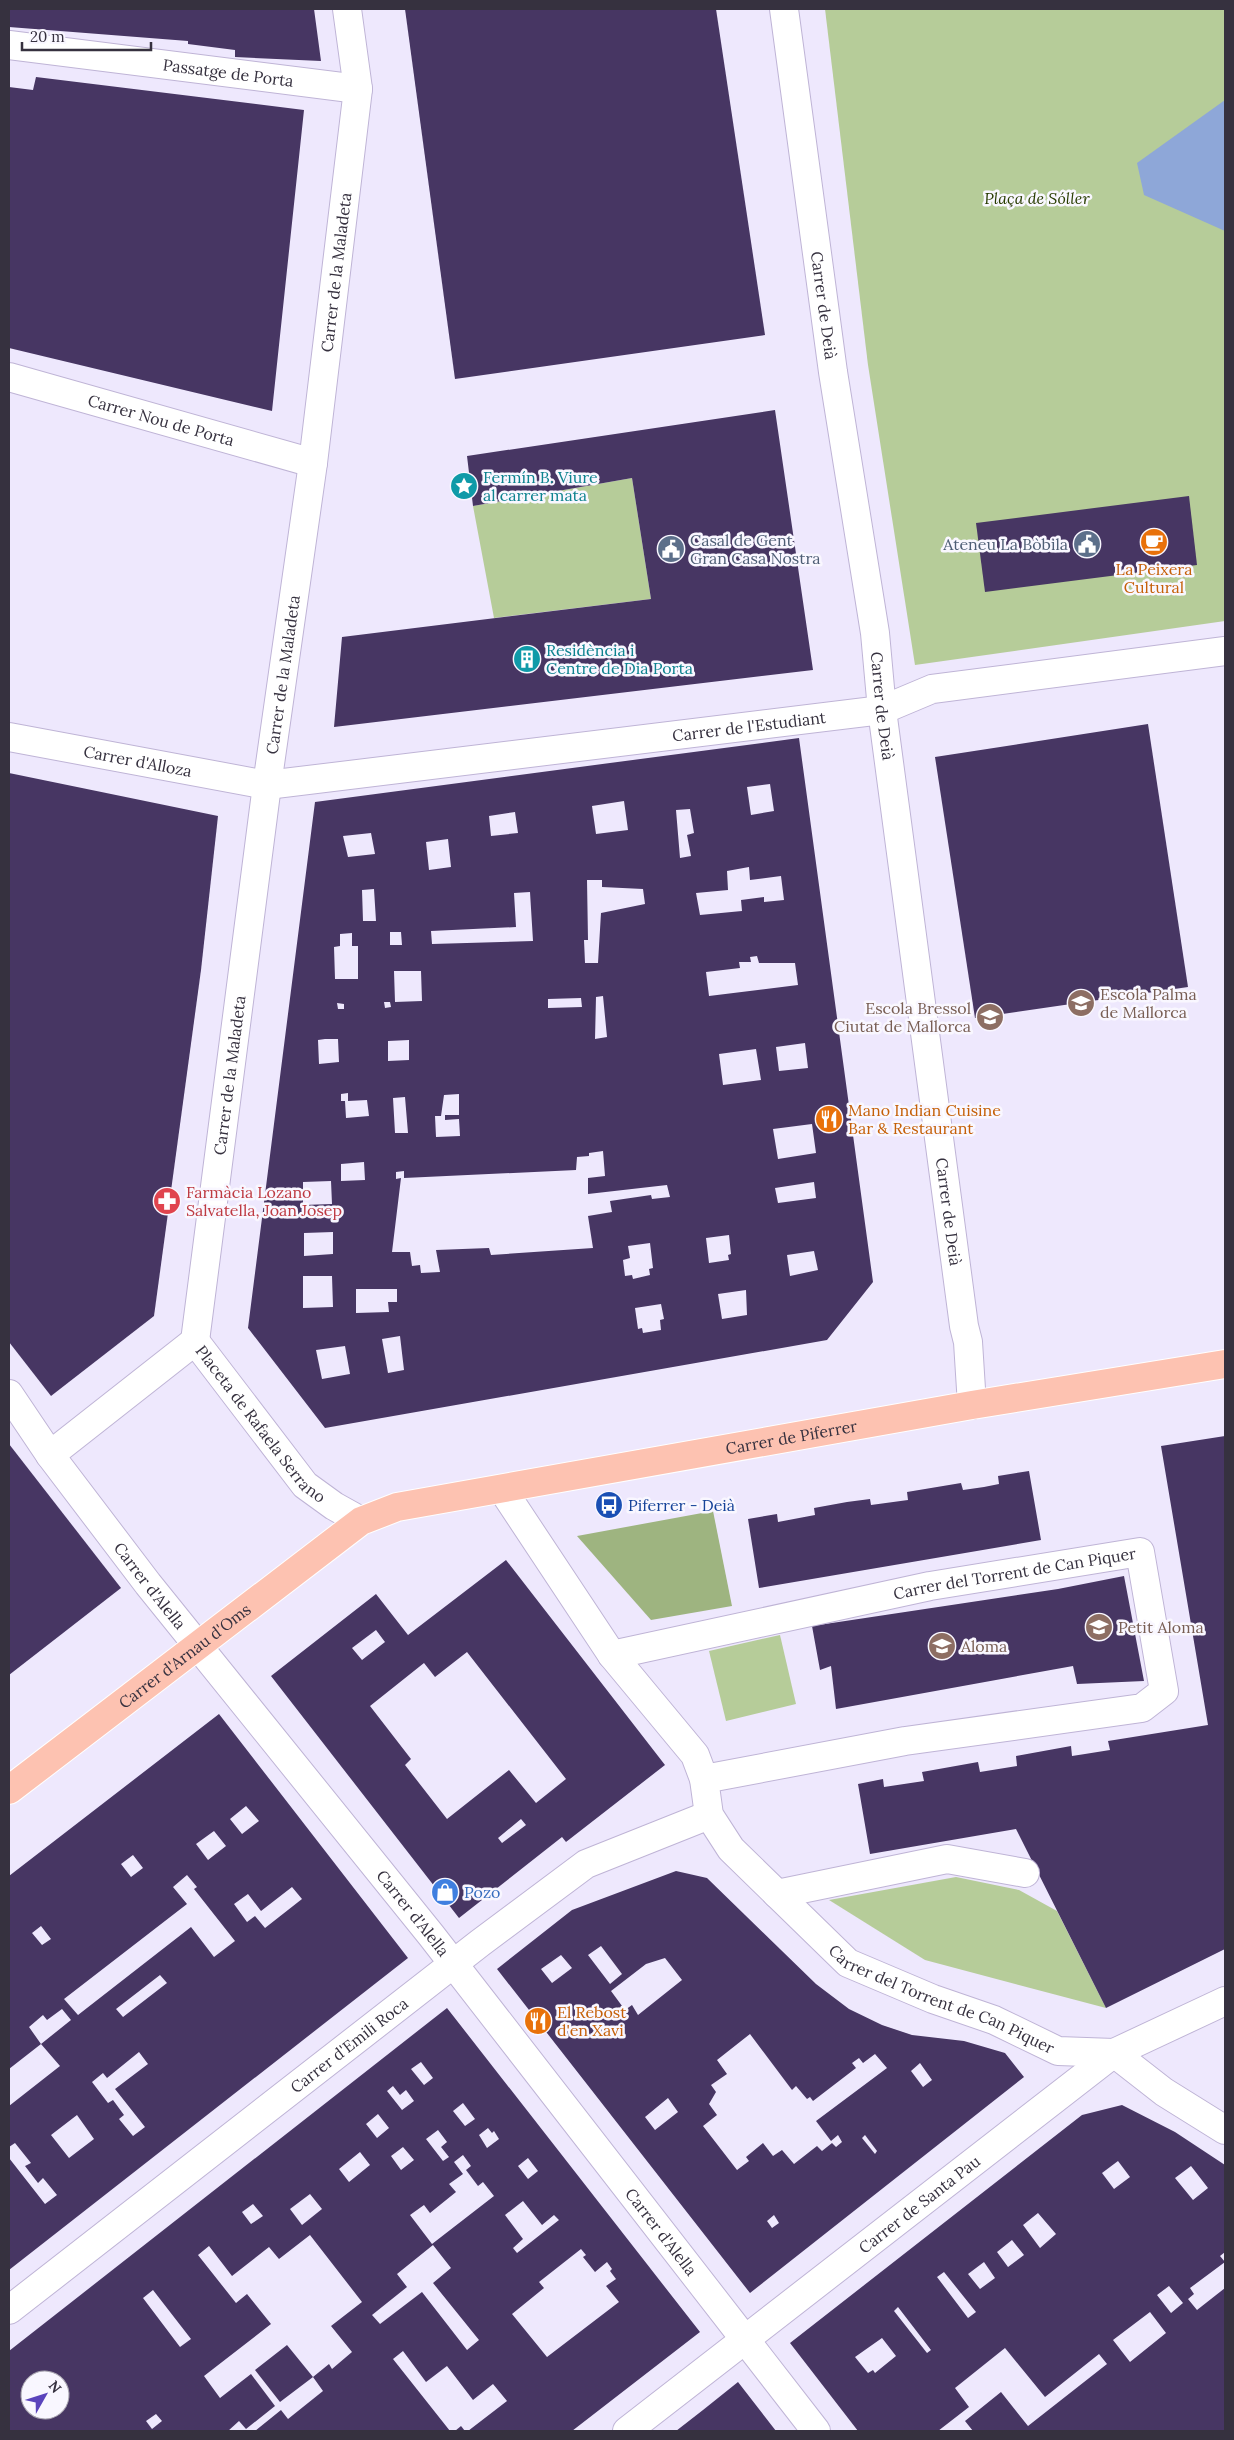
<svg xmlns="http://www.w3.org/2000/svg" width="1234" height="2440" font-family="Lora,serif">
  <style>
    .green { fill: #b6cc99 }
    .forest { fill: #9eb480 }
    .water { fill: #8ea7d8 }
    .building { fill: #473663; fill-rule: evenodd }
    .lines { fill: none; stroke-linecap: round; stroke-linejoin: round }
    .minor-casing { stroke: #bfb4d6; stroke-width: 30 }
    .major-casing { stroke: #fff; stroke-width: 30 }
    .minor { stroke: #fff; stroke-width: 28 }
    .major { stroke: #fdc2b1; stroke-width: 28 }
    .labels { text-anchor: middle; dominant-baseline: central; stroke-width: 5; stroke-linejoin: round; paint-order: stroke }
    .street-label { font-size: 16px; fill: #36313f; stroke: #f9f7ff }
    .park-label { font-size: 16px; font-style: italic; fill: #283c00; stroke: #f9f7ff }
    .culture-label { font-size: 16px; fill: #0d838f; stroke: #f9f7ff; text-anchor: start }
    .service-label { font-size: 16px; fill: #4e5e75; stroke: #f9f7ff; text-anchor: start }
    .food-label { font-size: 16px; fill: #c56008; stroke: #f9f7ff; text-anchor: start }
    .education-label { font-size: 16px; fill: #785e54; stroke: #f9f7ff; text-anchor: start }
    .health-label { font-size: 16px; fill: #be3a42; stroke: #f9f7ff; text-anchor: start }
    .transit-label { font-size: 16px; fill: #164399; stroke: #f9f7ff; text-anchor: start }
    .shop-label { font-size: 16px; fill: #366cbe; stroke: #f9f7ff; text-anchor: start }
  </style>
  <rect width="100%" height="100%" fill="#eee8fd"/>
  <g class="green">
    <polygon points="825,9 1225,9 1225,621 915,665 868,365"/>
    <polygon points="632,478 651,599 494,618 473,506"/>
    <polygon points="780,1635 796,1704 726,1721 709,1651"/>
    <polygon points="956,1877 1019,1890 1057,1911 1106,2008 925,1960 829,1900"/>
  </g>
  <polygon class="forest" points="713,1511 732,1606 651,1620 577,1536"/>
  <polygon class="water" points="1225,100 1225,231 1144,195 1137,163"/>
  <g class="building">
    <polygon points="9,9 314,9 321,61 235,57 235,50 188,44 188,41 9,27"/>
    <polygon points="405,9 716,9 765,335 455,379"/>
    <polygon points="36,77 304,110 272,411 9,348 9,87 33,90"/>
    <polygon points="775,410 813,670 334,727 342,637 651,599 632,478 473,506 467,456"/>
    <polygon points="1189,496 1197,565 985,592 976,523"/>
    <polygon points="1148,724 1188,987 975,1018 935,757"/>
    <path d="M799,738L873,1282L827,1340L325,1428L248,1328L315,802ZM770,784L774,811L751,815L747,787ZM624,801L628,830L596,834L592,806ZM690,809L694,833L687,835L691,856L680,858L676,810ZM515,812L518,833L491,836L489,816ZM371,833L375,854L348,857L343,836ZM448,839L451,867L429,870L426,842ZM749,867L750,880L781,876L784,900L764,902V897L741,900L742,911L700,915L696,893L728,890L727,871ZM587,880H602V887L643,889L645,904L601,913L598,963H585L584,940H588ZM374,889L376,921H363L362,890ZM530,892L533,941L432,944L431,931L516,927L514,893ZM390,932H401L402,945H390ZM352,933V946H358V979H335L334,947L340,946V934ZM757,956L759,963H795L798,985L709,996L706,972L740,968L739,962H751L750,957ZM394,971H421L422,1001L395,1002ZM603,996L607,1037L595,1039L596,997ZM581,998L582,1007L548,1008V999ZM384,1002H390L391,1007L385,1008ZM337,1003L344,1004V1009H338ZM325,1039H338L339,1062L319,1064L318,1040ZM409,1040V1060L388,1061V1041ZM805,1043L808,1068L779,1071L776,1047ZM756,1049L761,1080L723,1085L719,1054ZM348,1093V1101L367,1100L369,1116L346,1118L345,1101H341V1094ZM459,1094V1115H445V1120L459,1119L460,1136L436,1137L435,1116H441L444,1095ZM405,1097L408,1133H395L393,1098ZM812,1124L816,1153L778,1159L773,1129ZM603,1151L605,1176L588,1178V1194L667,1185L670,1197L652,1199L651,1195L610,1201L612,1212L588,1216L593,1248L491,1255L489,1248L436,1250L440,1272L421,1273L420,1265L412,1266L410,1252H392L401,1178L396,1179V1172L404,1171V1178L576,1170L577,1157L589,1156V1153ZM364,1162L365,1180L341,1181V1164ZM331,1181L332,1204L303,1205V1182ZM814,1182L816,1198L778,1203L775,1188ZM333,1232V1254L304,1256V1233ZM729,1235L731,1254L728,1255L729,1260L709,1263L706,1238ZM650,1243L653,1268L649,1269L650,1275L633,1279L632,1275L625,1276L623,1260L630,1258L628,1246ZM814,1251L818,1270L790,1276L787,1255ZM303,1276H332L333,1307L303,1308ZM356,1289H397V1302H388L389,1312L356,1313ZM746,1290L747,1315L722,1319L718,1294ZM661,1304L664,1319L660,1320L661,1330L643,1333L642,1328L638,1329L635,1308ZM400,1336L404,1370L388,1373L382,1339ZM345,1346L350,1374L322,1379L316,1350Z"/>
    <polygon points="9,773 218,816 201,970 154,1316 51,1396 9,1342"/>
    <polygon points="1225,1436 1225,1949 1106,2008 1016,1829 870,1854 858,1784 883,1779 884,1787 924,1781 922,1772 978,1762 980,1772 1017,1766 1016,1756 1071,1746 1072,1756 1085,1754 1110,1750 1108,1741 1208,1725 1161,1446"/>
    <polygon points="9,1444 121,1588 9,1675"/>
    <polygon points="1029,1471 1041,1540 759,1588 748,1519 777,1514 778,1522 815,1515 814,1508 847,1502 870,1499 871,1505 908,1500 907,1492 961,1483 963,1490 984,1487 999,1484 998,1476"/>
    <path d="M506,1560L665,1765L566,1842L562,1837L459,1918L271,1676L376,1594L408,1635ZM376,1630L385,1642L362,1660L352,1648ZM467,1652L566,1779L536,1803L509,1770L447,1819L405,1765L411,1759L370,1706L424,1663L435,1677ZM521,1819L526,1825L502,1843L498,1838Z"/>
    <polygon points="1124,1576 1144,1681 1077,1684 1073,1666 836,1709 831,1666 820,1670 812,1626 1058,1589"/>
    <path d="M219,1714L408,1958L9,2270V2158L45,2204L57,2195L43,2178L38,2183L25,2166L31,2163L15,2143L9,2147V2106L60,2066L41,2044L71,2020L62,2009L47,2020L43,2015L29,2027L41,2044L9,2069V1876ZM246,1806L259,1821L242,1834L230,1819ZM214,1831L226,1846L208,1860L196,1844ZM133,1855L143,1868L131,1877L121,1864ZM187,1875L197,1887L194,1889L235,1941L214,1957L191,1927L78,2015L64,1999L187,1904L173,1887ZM292,1887L302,1899L265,1928L255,1916L247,1922L234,1904L248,1894L261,1911ZM41,1926L51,1939L42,1945L32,1933ZM160,1975L167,1983L123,2017L116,2009ZM139,2052L148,2064L115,2089L145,2127L133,2136L119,2119L124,2115L113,2100L108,2103L92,2082L103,2073L107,2078ZM77,2115L94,2139L69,2158L51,2135Z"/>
    <path d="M676,1871L707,1878L816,1984L849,2009L882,2025L912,2035L964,2041L1005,2053L1024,2077L750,2293L497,1969L572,1910ZM601,1946L622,1974L610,1984L588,1955ZM561,1955L572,1968L552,1983L541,1969ZM665,1958L682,1980L638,2015L632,2005L625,2010L611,1991L646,1964ZM750,2034L792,2090L796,2086L807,2099L810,2097L813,2101L856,2068L852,2063L859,2058L863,2063L875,2054L887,2068L816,2121L831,2141L838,2135L842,2142L836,2147L832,2143L822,2151L817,2146L794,2164L782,2150L773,2156L763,2143L746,2157L749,2161L737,2170L703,2126L717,2115L709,2104L716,2092L711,2085L727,2074L717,2060ZM920,2063L932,2080L923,2087L911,2071ZM668,2098L678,2112L655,2130L645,2117ZM865,2135L877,2151L875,2154L862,2138ZM774,2215L779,2223L772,2228L767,2221Z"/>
    <path d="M447,2008L700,2332L572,2431H468L507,2401L493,2384L473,2400L447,2366L426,2382L403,2351L393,2359L450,2431H255L281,2410L288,2419L323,2391L313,2377L280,2402L255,2370L287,2345L313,2377L329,2364L332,2369L352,2352L331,2326L362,2302L310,2235L279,2259L269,2247L232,2276L209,2246L198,2255L236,2303L247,2294L271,2324L204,2376L220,2398L251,2374L275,2406L246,2429L239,2421L228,2431H9V2351ZM421,2062L433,2078L424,2085L411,2069ZM393,2086L400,2095L406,2090L414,2101L402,2110L387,2091ZM463,2103L475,2119L465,2126L453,2111ZM378,2114L389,2128L377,2138L366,2124ZM488,2128L492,2133L494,2131L499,2139L487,2148L479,2135ZM438,2130L447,2142L441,2147L449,2157L443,2161L426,2139ZM403,2147L414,2160L401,2170L391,2156ZM360,2152L370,2165L349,2182L339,2169ZM463,2155L471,2166L466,2170L478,2186L483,2182L494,2196L432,2244L410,2215L424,2205L430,2213L456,2192L449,2184L463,2174L454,2162ZM528,2158L538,2171L528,2179L518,2166ZM310,2194L322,2209L302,2225L290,2209ZM523,2201L542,2225L554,2215L559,2220L517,2253L513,2248L523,2239L505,2215ZM253,2204L263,2216L251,2224L242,2212ZM433,2245L451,2268L433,2283L479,2340L467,2350L422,2292L380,2324L372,2315L407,2287L397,2274ZM581,2249L586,2255L583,2257L595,2272L607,2262L612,2269L610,2271L616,2279L606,2286L619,2302L547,2357L512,2314L544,2288L539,2282ZM153,2290L191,2339L180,2347L143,2298ZM30,2380H60V2410H30ZM156,2414L162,2421L152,2429L146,2421Z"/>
    <path d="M1122,2105L1175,2132L1225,2165V2252L1220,2256L1225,2262L1190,2288L1194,2294L1188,2299L1197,2310L1225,2288V2431H973L965,2421L1001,2392L1028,2426L1107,2364L1099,2354L1045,2397L1005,2348L955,2388L969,2407L938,2431H858L790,2343L1082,2115ZM1118,2161L1130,2177L1114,2189L1102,2173ZM1191,2166L1208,2188L1193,2200L1175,2178ZM1038,2213L1056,2234L1040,2248L1023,2225ZM1012,2240L1024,2255L1008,2267L997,2252ZM984,2262L995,2278L980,2289L968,2274ZM944,2272L976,2312L968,2318L937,2277ZM1169,2286L1183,2303L1171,2313L1157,2295ZM898,2307L931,2350L927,2353L894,2311ZM1150,2312L1166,2333L1130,2362L1113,2340ZM882,2338L896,2356L875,2373L873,2370L868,2373L855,2357Z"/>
    <polygon points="738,2382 776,2431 676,2431 703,2410"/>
    <polygon points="461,2426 465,2431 455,2431"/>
  </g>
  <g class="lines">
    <g class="minor-casing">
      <g id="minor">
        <path id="s1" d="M784,9L833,372L875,633L882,710L964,1326L968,1342L972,1405"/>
        <path id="s2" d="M9,45L358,89"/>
        <path id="s3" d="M9,377L313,463"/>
        <path id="s4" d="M9,737L267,785L882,710L932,689L1225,651"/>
        <path id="s5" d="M195,1341L267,785L313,463L358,89L347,9"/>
        <path id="s6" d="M195,1341L305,1485L334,1506L361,1521"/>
        <path id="s7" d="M9,1394L50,1455L148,1584L431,1935L816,2431"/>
        <polyline points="50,1455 195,1341"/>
        <path id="s8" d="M502,1489L612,1655L695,1755L704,1779L709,1815L731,1849L848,1963L933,1999L994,2020L1058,2051L1114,2053L1164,2092L1225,2130"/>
        <path id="s9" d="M612,1655L930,1586L1140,1552L1164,1691L1142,1708L905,1741L704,1779"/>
        <polyline points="777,1894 947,1859 1025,1873"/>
        <path id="s10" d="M9,2310L480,1943L586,1864L709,1815"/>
        <path id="s11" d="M627,2431L1114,2053L1225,2001"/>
      </g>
    </g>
    <g class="major-casing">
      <g id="major">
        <path id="s12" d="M9,1790L361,1521L397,1507L972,1405L1225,1364"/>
      </g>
    </g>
    <use href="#minor" class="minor"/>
    <use href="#major" class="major"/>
  </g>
  <defs>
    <g id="sight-disc" transform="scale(1.4375)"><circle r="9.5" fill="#0f9aa8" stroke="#f9f7ff"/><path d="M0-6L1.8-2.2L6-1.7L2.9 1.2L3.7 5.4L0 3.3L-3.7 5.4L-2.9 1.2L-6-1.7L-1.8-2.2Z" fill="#fff"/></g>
    <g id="cafe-disc" transform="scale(1.4375)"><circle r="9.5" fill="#e8710a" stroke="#f9f7ff"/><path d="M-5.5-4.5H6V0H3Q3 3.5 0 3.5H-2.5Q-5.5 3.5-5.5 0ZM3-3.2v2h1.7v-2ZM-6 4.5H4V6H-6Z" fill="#fff"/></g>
    <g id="civic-disc" transform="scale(1.4375)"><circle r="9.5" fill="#5c6f8a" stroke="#f9f7ff"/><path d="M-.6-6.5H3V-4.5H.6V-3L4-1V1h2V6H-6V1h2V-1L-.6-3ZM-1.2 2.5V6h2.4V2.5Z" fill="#fff"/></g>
    <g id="building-disc" transform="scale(1.4375)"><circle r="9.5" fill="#0f9aa8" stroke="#f9f7ff"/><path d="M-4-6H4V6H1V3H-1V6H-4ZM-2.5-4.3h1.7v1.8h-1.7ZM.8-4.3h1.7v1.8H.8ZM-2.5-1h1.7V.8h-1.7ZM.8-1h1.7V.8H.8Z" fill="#fff"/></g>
    <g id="school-disc" transform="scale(1.4375)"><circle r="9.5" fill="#8d6e63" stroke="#f9f7ff"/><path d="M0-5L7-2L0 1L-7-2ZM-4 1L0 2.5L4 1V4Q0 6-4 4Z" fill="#fff"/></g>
    <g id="restaurant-disc" transform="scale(1.4375)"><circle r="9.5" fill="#e8710a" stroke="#f9f7ff"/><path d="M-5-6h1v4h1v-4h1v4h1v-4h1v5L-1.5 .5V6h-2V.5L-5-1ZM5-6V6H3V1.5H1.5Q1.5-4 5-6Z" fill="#fff"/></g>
    <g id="pharmacy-disc" transform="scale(1.4375)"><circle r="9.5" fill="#e0444e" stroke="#f9f7ff"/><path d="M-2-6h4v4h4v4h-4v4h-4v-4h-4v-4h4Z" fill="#fff"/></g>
    <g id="bus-disc" transform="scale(1.4375)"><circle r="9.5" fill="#1a4fb4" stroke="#f9f7ff"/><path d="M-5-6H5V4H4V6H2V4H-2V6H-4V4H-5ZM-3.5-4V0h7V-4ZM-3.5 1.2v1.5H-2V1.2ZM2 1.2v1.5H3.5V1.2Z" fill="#fff"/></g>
    <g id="shop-disc" transform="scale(1.4375)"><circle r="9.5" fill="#3f7fe0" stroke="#f9f7ff"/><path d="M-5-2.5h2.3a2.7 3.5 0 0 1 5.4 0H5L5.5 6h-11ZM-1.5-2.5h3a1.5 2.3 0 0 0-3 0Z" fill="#fff"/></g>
  </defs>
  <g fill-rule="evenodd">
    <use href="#sight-disc" x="464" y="486"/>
    <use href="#cafe-disc" x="1154" y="542"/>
    <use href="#civic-disc" x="1087" y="544"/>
    <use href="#civic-disc" x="671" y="549"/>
    <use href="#building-disc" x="527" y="659"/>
    <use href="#school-disc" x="1081" y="1003"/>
    <use href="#school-disc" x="990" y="1017"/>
    <use href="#restaurant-disc" x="829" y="1119"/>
    <use href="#pharmacy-disc" x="167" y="1201"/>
    <use href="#bus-disc" x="609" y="1505"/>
    <use href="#school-disc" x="1099" y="1627"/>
    <use href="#school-disc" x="942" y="1646"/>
    <use href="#shop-disc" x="445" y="1892"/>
    <use href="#restaurant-disc" x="538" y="2021"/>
  </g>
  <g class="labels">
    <g class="street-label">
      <text stroke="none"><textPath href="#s2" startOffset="221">Passatge de Porta</textPath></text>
      <text stroke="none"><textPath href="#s5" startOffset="1078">Carrer de la Maladeta</textPath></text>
      <text stroke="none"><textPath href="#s1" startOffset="299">Carrer de Deià</textPath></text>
      <text stroke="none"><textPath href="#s3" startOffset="158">Carrer Nou de Porta</textPath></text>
      <text stroke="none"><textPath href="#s5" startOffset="672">Carrer de la Maladeta</textPath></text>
      <text stroke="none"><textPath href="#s1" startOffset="704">Carrer de Deià</textPath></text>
      <text stroke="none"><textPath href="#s4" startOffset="748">Carrer de l'Estudiant</textPath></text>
      <text stroke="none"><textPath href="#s4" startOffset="131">Carrer d'Alloza</textPath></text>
      <text stroke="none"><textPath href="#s5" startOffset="268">Carrer de la Maladeta</textPath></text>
      <text stroke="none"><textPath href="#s1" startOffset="1214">Carrer de Deià</textPath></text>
      <text stroke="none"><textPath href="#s6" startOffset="106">Placeta de Rafaela Serrano</textPath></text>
      <text stroke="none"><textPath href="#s12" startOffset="882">Carrer de Piferrer</textPath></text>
      <text stroke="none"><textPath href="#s9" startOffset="411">Carrer del Torrent de Can Piquer</textPath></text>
      <text stroke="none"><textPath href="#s7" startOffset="238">Carrer d'Alella</textPath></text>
      <text stroke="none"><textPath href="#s12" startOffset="221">Carrer d'Arnau d'Oms</textPath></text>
      <text stroke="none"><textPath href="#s7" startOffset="658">Carrer d'Alella</textPath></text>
      <text stroke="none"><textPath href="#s8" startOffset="695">Carrer del Torrent de Can Piquer</textPath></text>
      <text stroke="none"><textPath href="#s10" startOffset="431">Carrer d'Emili Roca</textPath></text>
      <text stroke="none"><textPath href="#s11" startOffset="370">Carrer de Santa Pau</textPath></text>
      <text stroke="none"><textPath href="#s7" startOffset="1062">Carrer d'Alella</textPath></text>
    </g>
    <g class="park-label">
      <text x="1037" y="198">Plaça de Sóller</text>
    </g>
    <g class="culture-label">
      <text x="483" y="477">Fermín B. Viure<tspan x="483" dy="18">al carrer mata</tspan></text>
      <text x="546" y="650">Residència i<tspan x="546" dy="18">Centre de Dia Porta</tspan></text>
    </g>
    <g class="service-label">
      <text x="690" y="540">Casal de Gent<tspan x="690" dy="18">Gran Casa Nostra</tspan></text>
      <text x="1068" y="544" text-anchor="end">Ateneu La Bòbila</text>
    </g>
    <g class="food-label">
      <text x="1154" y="569" text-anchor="middle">La Peixera<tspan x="1154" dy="18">Cultural</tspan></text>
      <text x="848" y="1110">Mano Indian Cuisine<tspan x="848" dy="18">Bar &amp; Restaurant</tspan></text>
      <text x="557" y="2012">El Rebost<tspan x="557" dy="18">d'en Xavi</tspan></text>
    </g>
    <g class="education-label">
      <text x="1100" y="994">Escola Palma<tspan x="1100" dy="18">de Mallorca</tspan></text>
      <text x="971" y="1008" text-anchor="end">Escola Bressol<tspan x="971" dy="18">Ciutat de Mallorca</tspan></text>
      <text x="1118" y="1627">Petit Aloma</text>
      <text x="961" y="1646">Aloma</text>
    </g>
    <g class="health-label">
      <text x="186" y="1192">Farmàcia Lozano<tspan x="186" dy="18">Salvatella, Joan Josep</tspan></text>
    </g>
    <g class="transit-label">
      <text x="628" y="1505">Piferrer - Deià</text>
    </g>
    <g class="shop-label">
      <text x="464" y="1892">Pozo</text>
    </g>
  </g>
  <rect width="1234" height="2440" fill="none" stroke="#36313f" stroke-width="20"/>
  <g transform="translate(45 2395) rotate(51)"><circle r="24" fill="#f9f7ff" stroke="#aba8b2"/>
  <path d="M0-4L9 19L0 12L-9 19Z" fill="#5b44bc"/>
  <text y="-8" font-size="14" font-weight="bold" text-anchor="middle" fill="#36313f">N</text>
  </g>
  <path d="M22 42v8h129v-8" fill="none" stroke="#36313f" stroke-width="2.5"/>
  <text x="30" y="42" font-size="15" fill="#36313f" stroke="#f9f7ff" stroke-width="4" paint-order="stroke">20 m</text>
</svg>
